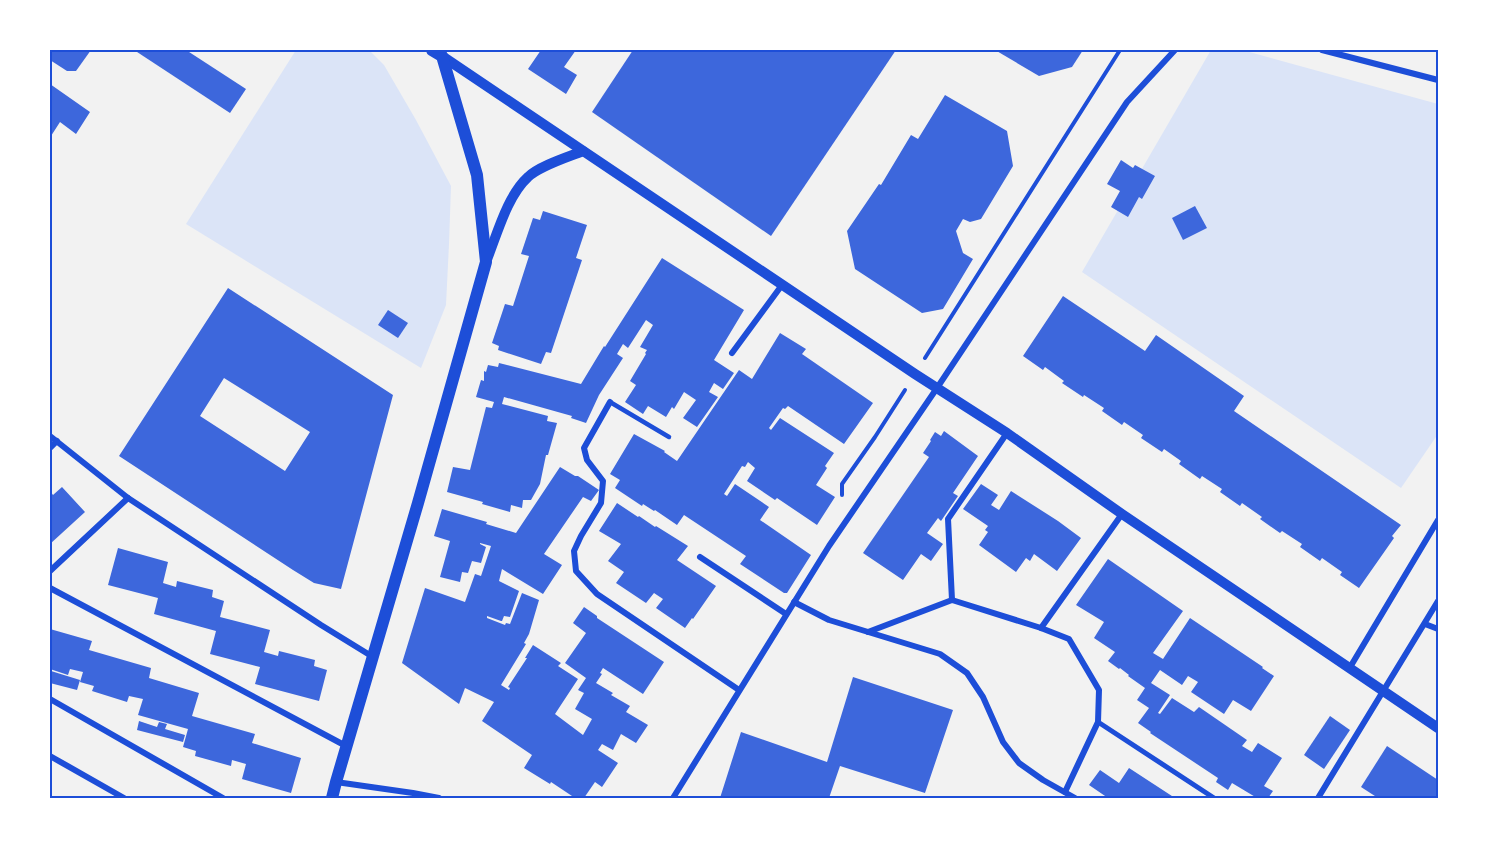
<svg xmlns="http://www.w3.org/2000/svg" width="1488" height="848" font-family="'Varela Round',sans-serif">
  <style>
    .green { fill: #dbe4f7 }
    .building { fill: #3d67dc; fill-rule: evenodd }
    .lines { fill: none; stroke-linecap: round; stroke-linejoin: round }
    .path { stroke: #1d4ed8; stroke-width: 4 }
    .service { stroke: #1d4ed8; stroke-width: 4.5 }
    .pedestrian { stroke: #1d4ed8; stroke-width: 5 }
    .minor { stroke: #1d4ed8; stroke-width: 6 }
    .tertiary { stroke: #1d4ed8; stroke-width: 10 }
    .secondary { stroke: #1d4ed8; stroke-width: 12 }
    .neatline { fill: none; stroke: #1d4ed8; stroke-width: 2 }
  </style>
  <rect width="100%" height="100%" fill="#f2f2f2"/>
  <g class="green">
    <polygon points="296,50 369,50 384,65 416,120 451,186 449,244 446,305 421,368 186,224"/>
    <polygon points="1211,50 1242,50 1438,104 1438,434 1401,488 1082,272"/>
  </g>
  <g class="building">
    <polygon points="50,50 91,50 76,71 67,71 50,60"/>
    <polygon points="134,50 186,50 246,89 230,113"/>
    <polygon points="541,50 576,50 564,67 577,75 566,94 528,69"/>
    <polygon points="633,50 896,50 771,236 592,112"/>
    <polygon points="995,50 1083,50 1072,67 1039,76"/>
    <polygon points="50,84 90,112 76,134 60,122 51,136 50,135"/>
    <polygon points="945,95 1007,131 1013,166 981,219 970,222 963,219 956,231 963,253 973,259 943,309 922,313 855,269 847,231 879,184 881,185 911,135 918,139"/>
    <polygon points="1121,160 1133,168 1135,165 1155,176 1142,199 1139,197 1128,217 1111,207 1120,191 1107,184"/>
    <polygon points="1195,206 1207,228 1183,240 1172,218"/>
    <polygon points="543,211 587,225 576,258 582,260 551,353 546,352 541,364 498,350 499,346 492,343 505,304 513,306 529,256 521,254 533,218 540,220"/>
    <polygon points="662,258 744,310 714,360 734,373 723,389 714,383 709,392 718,397 697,427 683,418 696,400 684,392 674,409 672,407 666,417 648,406 643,414 625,402 636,385 630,381 646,354 645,353 647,350 640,347 653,325 646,320 628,348 623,344 617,354 623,358 599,395 586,423 571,418 572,416 504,397 502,404 548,416 547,421 557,423 548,455 546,455 540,484 531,500 523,500 522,508 511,505 510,512 482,504 483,502 447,492 453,467 470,470 486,407 492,408 494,402 476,397 481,380 484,381 484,371 486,372 488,365 498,367 499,363 581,384 604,346 605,347"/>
    <path d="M228,288L393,395L341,589L314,583L293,570L119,456ZM224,378L310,432L285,471L200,416Z"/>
    <polygon points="1063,296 1145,351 1156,335 1244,396 1234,411 1401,525 1392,536 1394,538 1359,588 1340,575 1342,572 1322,558 1320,561 1300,547 1302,544 1282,531 1280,533 1260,519 1262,517 1242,503 1240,506 1220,492 1222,489 1202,476 1200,479 1179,464 1181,461 1164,449 1162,452 1141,438 1143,435 1124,422 1122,425 1102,411 1104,408 1084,395 1083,397 1062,383 1064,381 1045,367 1043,370 1023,356"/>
    <polygon points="388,310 408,323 398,338 378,325"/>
    <polygon points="780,333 806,349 802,354 873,403 844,444 788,406 785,409 783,408 769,428 771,430 780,418 834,453 825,466 827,468 816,485 835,497 817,525 777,498 775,500 747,481 755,468 748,462 745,467 742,466 724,494 727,496 735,484 769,507 760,520 811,555 787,593 784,593 740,564 746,556 684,515 677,525 655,510 654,511 643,504 642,506 615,488 620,480 610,474 634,434 665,451 664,452 677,461 739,370 752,379"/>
    <polygon points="944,431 978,456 953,493 958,496 941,521 938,518 927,533 943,544 931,561 921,554 903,580 863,553 929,457 923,453 931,441 930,440 935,432 941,436"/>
    <polygon points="560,467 575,476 578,476 599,490 591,501 583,497 544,554 562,565 543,594 502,569 499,581 519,591 510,617 504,616 502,621 501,621 487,616 487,618 505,625 506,623 510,624 522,593 539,600 529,634 524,643 526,644 501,685 509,690 510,688 508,687 527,658 525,658 533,645 561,663 558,666 578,679 555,714 583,735 592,719 575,709 584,693 578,690 586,678 565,663 586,633 573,623 584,607 597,616 597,618 664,662 643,694 603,668 600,673 602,674 596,683 613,693 611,695 630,706 626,712 648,725 636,743 621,734 613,750 602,744 598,750 618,763 602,787 595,782 584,798 575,798 551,782 550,784 524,768 532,755 482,721 494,702 465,688 459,704 402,663 425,588 465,602 475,574 481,576 491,546 480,543 480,544 486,547 481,563 472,561 468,573 462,572 460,582 440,577 450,541 434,536 442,509 487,522 486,524 516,533"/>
    <polygon points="981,484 998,495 991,505 999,510 1011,491 1058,521 1081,538 1057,571 1034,554 1030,561 1026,558 1016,572 979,545 988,532 985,530 988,526 963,509"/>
    <polygon points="62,487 85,512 50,544 50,491 53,495"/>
    <polygon points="617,503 638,517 639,516 655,527 656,526 688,546 677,560 716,586 693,619 692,618 685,628 656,608 663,599 654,593 646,603 616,583 624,572 608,561 621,544 599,531"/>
    <polygon points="118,548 168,562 163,583 176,587 177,581 213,590 212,597 224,601 220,617 270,630 264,652 278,656 279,651 315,660 314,666 327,670 319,701 255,684 260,667 210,654 216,631 154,614 158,598 108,585"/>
    <polygon points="1108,559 1183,611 1153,653 1163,659 1190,618 1263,667 1262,668 1274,676 1251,711 1233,700 1224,714 1191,692 1198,682 1188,676 1182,685 1160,670 1151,683 1170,695 1158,713 1160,714 1172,698 1194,712 1199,707 1247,740 1242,746 1252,752 1258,743 1282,758 1264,786 1273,791 1268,798 1257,798 1232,783 1228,790 1216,782 1218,778 1150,733 1151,732 1138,723 1149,708 1137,700 1145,688 1128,676 1129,675 1120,668 1119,669 1108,661 1115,652 1094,638 1104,622 1076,605"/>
    <polygon points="50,629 92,641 89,650 151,668 149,678 199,693 192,716 255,734 252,743 301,758 291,793 242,779 246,764 232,760 231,766 195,756 196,751 183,747 188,729 138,715 143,699 129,696 127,702 92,691 94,686 80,682 83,672 70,669 68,675 50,669"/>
    <polygon points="51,671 80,680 77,690 50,683"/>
    <polygon points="853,677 953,710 925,793 840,766 829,798 720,798 741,732 827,762"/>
    <polygon points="1330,716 1350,730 1324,769 1304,755"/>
    <polygon points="139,721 157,727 159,722 167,724 165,729 185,735 183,742 137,730"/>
    <polygon points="1387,746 1438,780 1438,798 1378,798 1361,787"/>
    <polygon points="1129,768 1175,798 1108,798 1089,785 1100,770 1119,783"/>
  </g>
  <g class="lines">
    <g class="path">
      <polyline points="925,358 1120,50"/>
      <polyline points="842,495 842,484 875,437 905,390"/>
    </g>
    <polyline class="service" points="610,402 669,437"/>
    <polyline class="pedestrian" points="1098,722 1214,798"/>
    <g class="minor">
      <polyline points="1322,50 1438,80"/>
      <polyline points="732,353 782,285"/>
      <polyline points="610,402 584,448 587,460 603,481 601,503 581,536 574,551 576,571 597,594 739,690"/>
      <polyline points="50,436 128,498 321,625 373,657"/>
      <polyline points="50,448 57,441"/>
      <polyline points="700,557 786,614"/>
      <polyline points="50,571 128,498"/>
      <polyline points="50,588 346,746"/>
      <polyline points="952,600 948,519 1007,433"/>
      <polyline points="794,602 829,620 940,654 967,673 983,697 1003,742 1019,763 1043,780 1075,798"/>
      <polyline points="1425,624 1438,629"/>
      <polyline points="1041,628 1122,514"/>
      <polyline points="868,632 952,600 1041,628 1069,639 1099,690 1098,722 1065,792"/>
      <polyline points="1349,669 1438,520"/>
      <polyline points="50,699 223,798"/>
      <polyline points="50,756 124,798"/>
      <polyline points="336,782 413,793 439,798"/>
      <polyline points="673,798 829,546 937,388 1127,102 1175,50"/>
      <polyline points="1318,798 1438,601"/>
    </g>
    <g class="tertiary">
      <polyline points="442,56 915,374 1007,433 1122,514 1438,728"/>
      <path d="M486,262C497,235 507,196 528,177C539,166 568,157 583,151"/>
    </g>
    <polyline class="secondary" points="332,798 336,782 418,503 486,262 477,175 442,56 432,50"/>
  </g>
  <rect width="1488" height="848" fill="none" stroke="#ffffff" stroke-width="102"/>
  <rect x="51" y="51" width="1386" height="746" class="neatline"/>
</svg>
